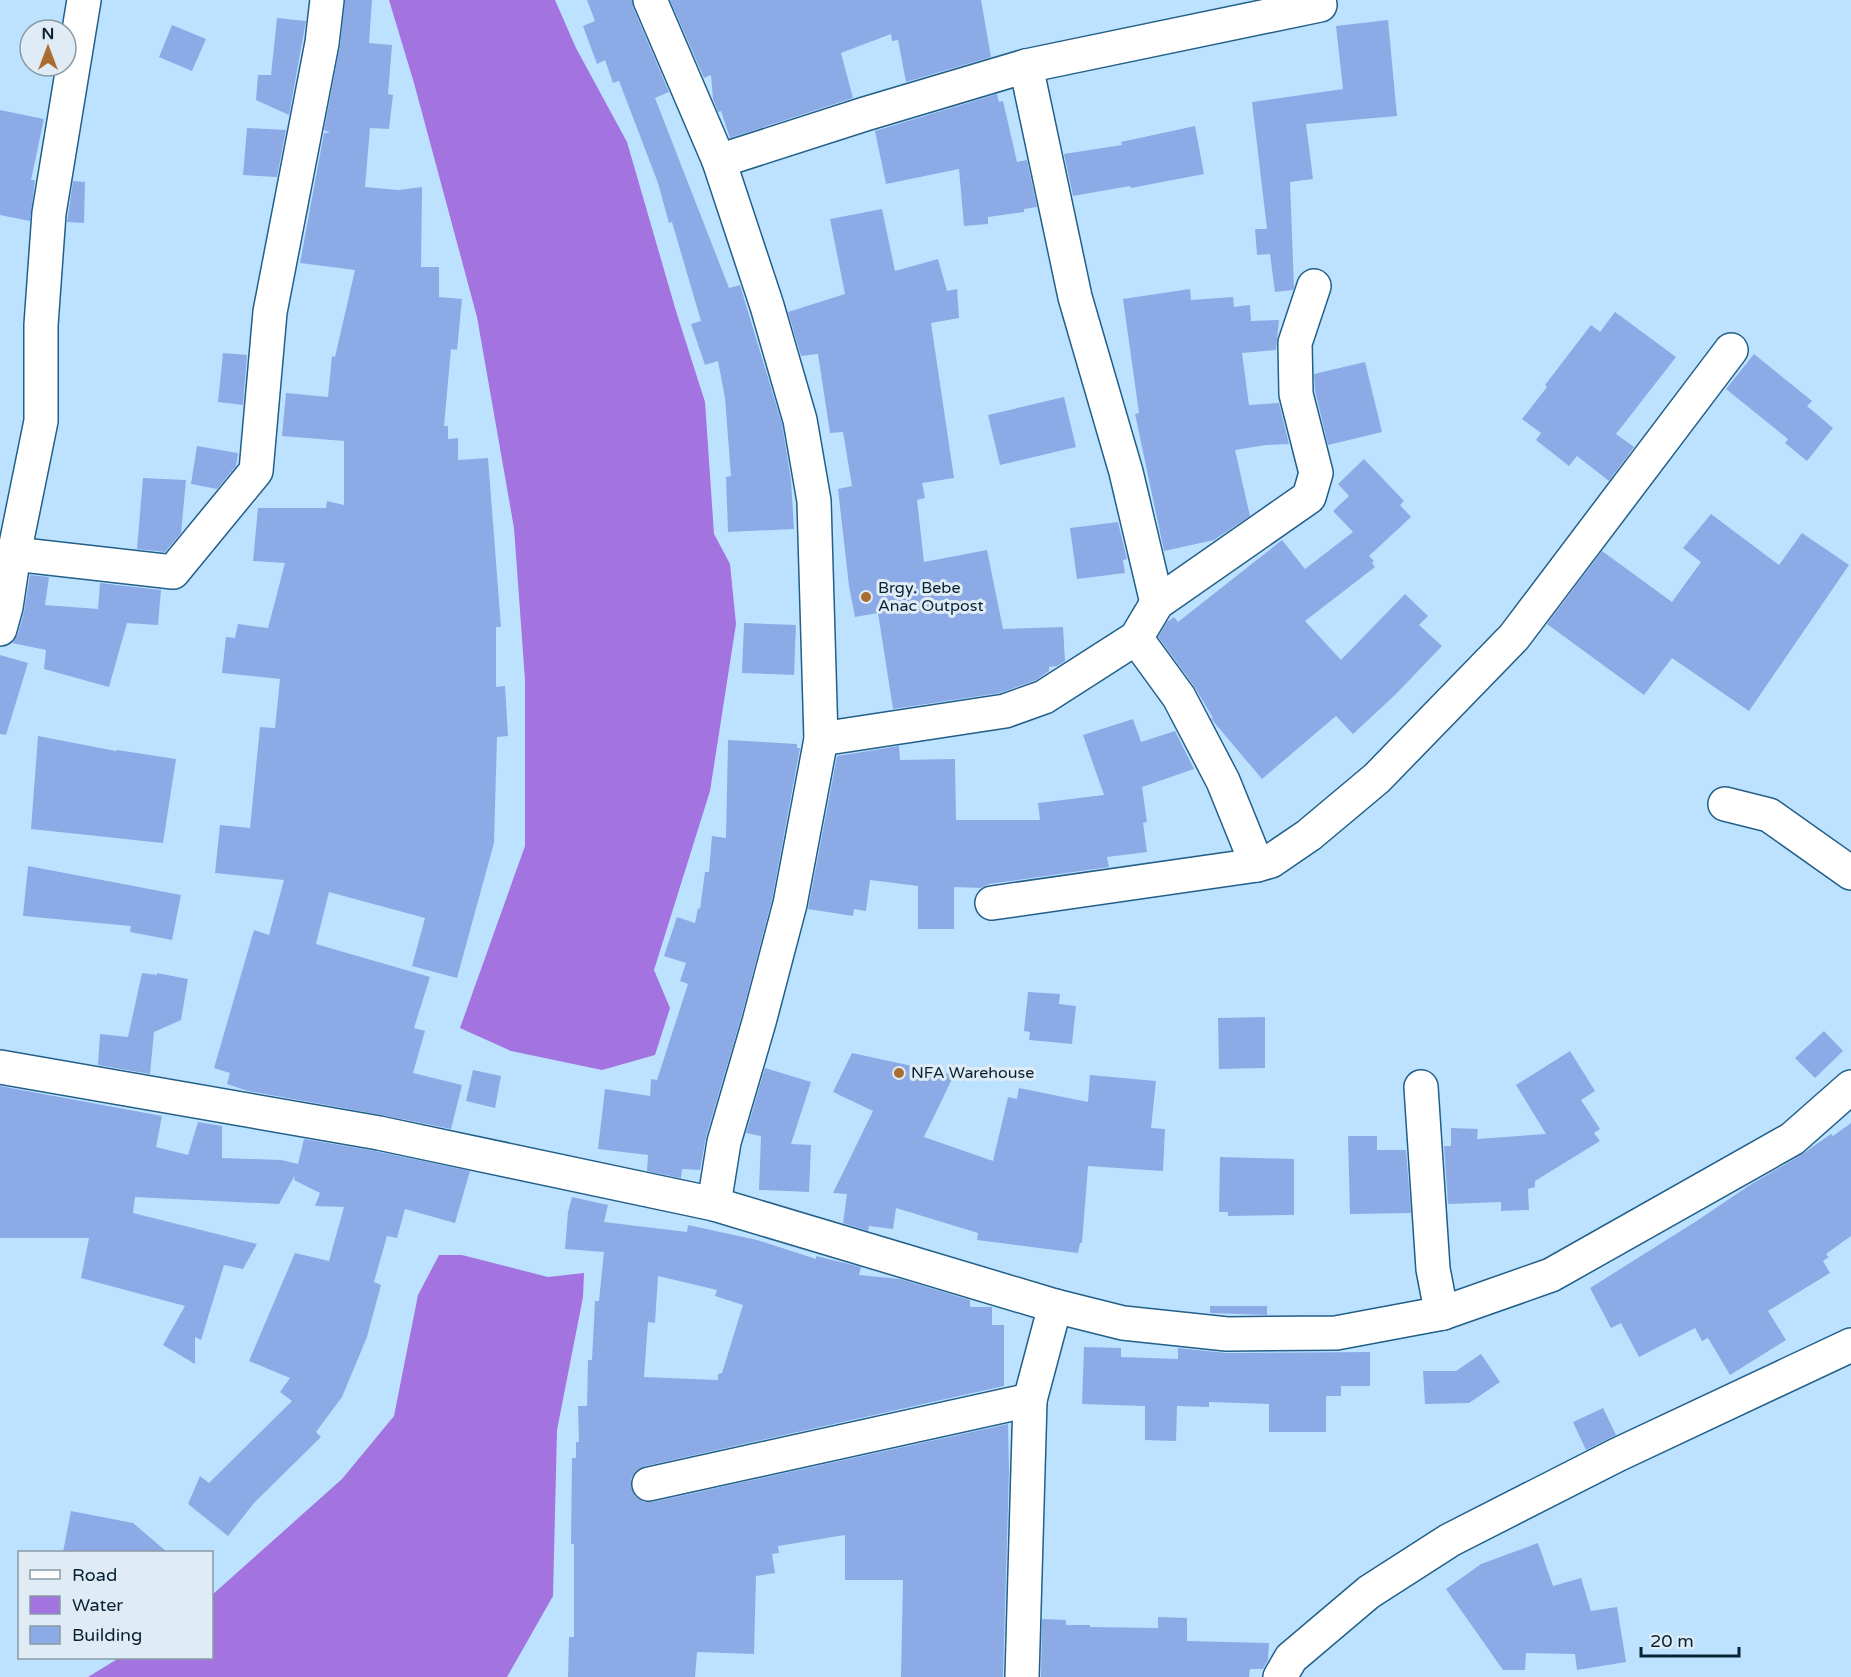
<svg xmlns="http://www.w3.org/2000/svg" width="1851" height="1677" font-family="'Varela Round',sans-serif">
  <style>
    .water { fill: #a373df }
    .building { fill: #8cabe6; fill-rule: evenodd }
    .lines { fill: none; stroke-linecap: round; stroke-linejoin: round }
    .minor-casing { stroke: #225f89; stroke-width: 36 }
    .major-casing { stroke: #225f89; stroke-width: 36 }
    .minor { stroke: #fff; stroke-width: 33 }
    .major { stroke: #fff; stroke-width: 33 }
    .poi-dot { fill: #aa6d30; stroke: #dfebf5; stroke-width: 2 }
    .labels { text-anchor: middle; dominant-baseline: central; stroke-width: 6; stroke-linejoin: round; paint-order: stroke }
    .poi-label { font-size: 16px; fill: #082233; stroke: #dfebf5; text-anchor: start }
  </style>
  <rect width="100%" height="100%" fill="#bde2ff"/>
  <g class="water">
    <polygon points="389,0 555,0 576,48 627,142 676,311 705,402 714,534 730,564 736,624 710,791 654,970 670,1008 655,1055 602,1070 511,1051 460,1028 525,846 525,680 514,528 477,317 414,83"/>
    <polygon points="439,1255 462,1255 548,1277 584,1273 583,1297 557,1430 553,1596 507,1677 88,1677 119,1658 212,1658 212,1595 342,1479 394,1416 418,1295"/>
  </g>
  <g class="building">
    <polygon points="345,0 372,0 369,43 392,45 388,94 393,95 389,129 370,128 365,187 398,190 422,187 421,267 439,267 439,297 462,299 457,350 451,349 444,426 448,426 448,439 458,438 458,460 488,458 501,627 496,627 496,687 505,686 508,736 497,737 494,843 457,978 412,966 425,918 329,892 316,944 430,977 414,1028 425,1031 413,1073 462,1085 451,1129 382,1115 248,1091 227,1084 230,1073 214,1068 254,930 269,935 284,880 215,873 220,825 250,828 260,727 275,728 280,679 222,673 226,637 235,638 238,624 268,628 285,563 253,561 258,508 326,508 327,501 344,505 344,441 282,436 286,393 328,397 332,356 335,357 355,270 300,263 324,133 330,133 324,130 340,46"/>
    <polygon points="587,0 632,0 633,7 669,92 655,98 729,288 740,285 782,424 791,480 794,529 728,532 726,477 731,476 725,398 718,361 705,365 691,324 701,321 672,222 669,223 658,183 619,81 613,83 605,60 597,64 583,26 595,21"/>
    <polygon points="670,0 981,0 991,57 906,82 898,40 892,41 891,34 841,53 853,98 730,138 721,111 718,112 713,99 711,75 704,78"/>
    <polygon points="277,18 306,21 289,115 256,100 258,75 271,75"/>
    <polygon points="1388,20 1397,116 1306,124 1313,179 1290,182 1294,287 1293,290 1275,292 1270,254 1257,255 1255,229 1267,229 1252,102 1343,89 1336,26"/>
    <polygon points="172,25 206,39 192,71 159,57"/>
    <polygon points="997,94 999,102 1003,101 1017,162 1027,160 1037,207 1024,209 1024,212 988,217 988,224 964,226 959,169 886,184 875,131"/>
    <polygon points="0,110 44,119 31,180 35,180 30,221 0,215"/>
    <polygon points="1195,126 1204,174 1131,188 1130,186 1073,196 1064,154 1122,145 1121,142"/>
    <polygon points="247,128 286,130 277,177 243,175"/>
    <polygon points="73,181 85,182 84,223 67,222"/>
    <polygon points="882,209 895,271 938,259 947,291 957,289 959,318 931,323 954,478 922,483 925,498 917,500 924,562 987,550 1003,629 1063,627 1065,661 1057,666 1049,667 1049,671 1036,680 1000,693 893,709 878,613 855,617 849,586 838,489 852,486 843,432 830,433 818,354 801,356 788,312 845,294 830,219"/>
    <polygon points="1190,289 1191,300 1233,297 1234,307 1250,305 1251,321 1279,320 1276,350 1242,353 1249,405 1279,403 1289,444 1266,445 1235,450 1250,516 1214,540 1164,551 1135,414 1139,413 1123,299"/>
    <polygon points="1615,312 1676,357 1616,434 1634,447 1609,481 1577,456 1569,466 1536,440 1541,433 1522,419 1547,387 1545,385 1591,325 1600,332"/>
    <polygon points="223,353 247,355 243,405 218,402"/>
    <polygon points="1754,354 1812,401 1807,406 1833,428 1807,461 1785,443 1788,439 1726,389"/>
    <polygon points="1365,362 1382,432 1328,445 1315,391 1314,374"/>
    <polygon points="1064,397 1076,447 1000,465 988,415"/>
    <polygon points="197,446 238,453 236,466 217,489 191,484"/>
    <polygon points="1364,459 1404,501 1400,505 1411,517 1369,556 1374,561 1372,563 1375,567 1305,621 1341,660 1405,594 1428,616 1419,625 1442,646 1395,695 1353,734 1336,716 1262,779 1213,721 1211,718 1213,718 1194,686 1158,637 1167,622 1174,617 1178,622 1282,540 1305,569 1353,532 1333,511 1349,496 1338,484"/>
    <polygon points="143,478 186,480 181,533 165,552 137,549"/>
    <polygon points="1711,514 1779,565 1802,533 1849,565 1749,711 1672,658 1644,695 1547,624 1602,551 1672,602 1701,562 1683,548"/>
    <polygon points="1118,522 1127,559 1123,560 1125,573 1077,579 1070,528"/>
    <polygon points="30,575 49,577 45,605 98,609 100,583 161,590 158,625 127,623 109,687 44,669 46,650 12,643 18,634 24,612"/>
    <polygon points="744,623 796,625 794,675 742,673"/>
    <polygon points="0,655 28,663 6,735 0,734"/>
    <polygon points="1133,719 1141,742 1175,731 1194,769 1142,787 1147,822 1143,823 1147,852 1107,857 1109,867 989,884 981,888 954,887 954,929 918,929 918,886 870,880 866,911 854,909 853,916 808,909 837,756 899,746 900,760 955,759 956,820 1040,820 1038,803 1104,795 1083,735"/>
    <polygon points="38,736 116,751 117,750 176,759 163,843 31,829"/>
    <polygon points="728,740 797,744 797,748 800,748 772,900 741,1018 706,1137 700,1170 682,1169 681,1178 680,1178 647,1171 648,1155 598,1149 605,1089 650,1096 651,1079 657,1080 688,984 680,981 686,963 664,956 677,917 695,923 698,908 700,909 705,872 709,872 712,836 726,838"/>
    <polygon points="28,866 181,895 172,940 130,932 131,926 23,916"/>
    <polygon points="142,973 157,975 157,973 188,979 181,1020 154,1032 150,1074 98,1065 100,1034 128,1037"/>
    <polygon points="1028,992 1060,994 1059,1004 1076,1006 1072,1044 1029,1040 1030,1032 1024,1031"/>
    <polygon points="1265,1017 1265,1068 1219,1069 1218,1018"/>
    <polygon points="1824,1031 1843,1051 1815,1078 1795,1058"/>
    <polygon points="1570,1051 1595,1091 1581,1100 1600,1129 1594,1133 1600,1141 1535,1181 1535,1187 1528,1189 1529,1210 1501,1211 1501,1202 1448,1204 1444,1146 1451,1146 1451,1128 1478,1129 1477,1139 1546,1134 1516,1085"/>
    <polygon points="852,1053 954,1075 924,1137 993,1161 1008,1097 1017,1099 1019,1088 1088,1102 1090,1075 1156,1081 1151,1128 1165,1129 1163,1171 1088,1166 1082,1243 1080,1243 1078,1253 977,1240 978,1233 896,1208 893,1229 869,1226 868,1231 843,1223 847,1194 833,1193 873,1111 833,1092"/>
    <polygon points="765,1068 811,1082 791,1144 811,1145 809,1192 759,1190 761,1136 746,1133"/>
    <polygon points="473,1070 501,1076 495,1108 466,1101"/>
    <polygon points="0,1086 162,1116 156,1147 188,1155 198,1122 222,1126 222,1158 281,1160 298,1164 304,1139 375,1151 470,1171 455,1223 405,1209 397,1238 387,1236 374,1282 381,1285 367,1337 342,1397 316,1432 321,1437 254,1503 228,1536 188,1504 200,1476 209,1483 292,1401 280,1392 290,1378 249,1361 295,1253 329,1261 344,1207 315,1206 320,1193 294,1180 295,1175 279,1204 135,1197 133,1213 257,1244 243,1269 224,1265 201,1340 195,1337 195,1364 163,1345 185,1306 81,1278 89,1238 0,1238"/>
    <polygon points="1851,1123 1851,1236 1826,1254 1829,1257 1823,1261 1830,1273 1768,1311 1786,1340 1730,1375 1708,1338 1702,1341 1695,1328 1639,1357 1621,1323 1611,1328 1590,1288 1695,1222 1753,1183 1801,1155 1831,1134 1833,1136"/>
    <polygon points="1348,1136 1377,1136 1377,1150 1406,1150 1411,1213 1350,1214"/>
    <polygon points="1220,1157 1294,1159 1294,1215 1228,1216 1228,1212 1219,1212"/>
    <path d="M572,1197L608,1205L604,1222L687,1232L688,1225L757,1240L816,1259V1256L861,1267L859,1275L900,1279L970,1300V1307H992V1325H1004V1386L645,1466L636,1471L631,1479V1487L636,1497L644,1502H653L1008,1424L1009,1472L1003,1677H901L903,1580H845V1535L778,1546L779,1553L772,1554L775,1573L756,1576L754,1654L697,1652L695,1677H568L569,1637H574V1544H571L572,1458H576V1442H579L578,1406H587L588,1360H592L595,1301H599L604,1252L565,1249L568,1212ZM658,1276L717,1290L715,1296L743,1305L722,1373L718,1374V1380L644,1377L648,1322L655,1323Z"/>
    <polygon points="1210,1306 1267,1306 1267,1315 1210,1313"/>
    <polygon points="1084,1347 1121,1348 1121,1357 1178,1359 1178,1348 1227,1353 1370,1352 1370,1386 1341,1386 1341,1396 1326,1396 1326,1432 1269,1432 1269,1404 1209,1402 1209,1407 1177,1406 1176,1441 1145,1440 1145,1406 1082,1404"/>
    <polygon points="1481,1354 1500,1382 1469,1403 1425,1404 1423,1371 1456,1371"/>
    <polygon points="1603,1408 1616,1435 1586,1450 1573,1422"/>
    <polygon points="71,1511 133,1523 167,1552 63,1552"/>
    <polygon points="1538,1543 1553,1586 1581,1578 1591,1611 1617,1607 1626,1662 1577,1670 1575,1654 1526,1653 1525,1670 1503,1670 1446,1589 1481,1564"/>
    <polygon points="1158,1617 1187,1618 1187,1641 1269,1643 1268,1660 1263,1669 1250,1669 1249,1677 1041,1677 1042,1619 1066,1620 1066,1625 1090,1625 1090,1627 1158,1628"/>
  </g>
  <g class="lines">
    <g class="minor-casing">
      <g id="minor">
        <polyline points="1026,66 1075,297 1126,472 1157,603"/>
        <polyline points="719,161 865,114 1026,66 1320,5"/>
        <polyline points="14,554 173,572 256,471 270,312 322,43 327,0"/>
        <polyline points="0,629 6,607 14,554 41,421 41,325 49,213 84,0"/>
        <polyline points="1136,638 1179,697 1223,781 1257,865"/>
        <polyline points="821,739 1005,711 1044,697 1136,638 1157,603 1309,497 1316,473 1296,394 1295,343 1314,286"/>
        <polyline points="1725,804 1769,815 1851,873"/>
        <polyline points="992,903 1257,865 1271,861 1309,835 1377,778 1514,637 1731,350"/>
        <polyline points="0,1067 379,1133 714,1204"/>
        <polyline points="1421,1087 1433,1269 1438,1295 1443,1313"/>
        <polyline points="649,1484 1030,1400"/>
        <polyline points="1022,1677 1030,1400 1055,1306"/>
        <polyline points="1280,1677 1291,1658 1369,1592 1450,1540 1617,1455 1851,1345"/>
      </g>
    </g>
    <g class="major-casing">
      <polyline id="major" points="650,0 719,161 767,306 800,420 814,501 821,739 790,904 759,1022 724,1142 714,1204 1055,1306 1123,1323 1227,1334 1336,1333 1443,1313 1551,1275 1792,1139 1851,1087"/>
    </g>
    <use href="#minor" class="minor"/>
    <use href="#major" class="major"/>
  </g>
  <g class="poi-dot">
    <circle cx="866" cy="597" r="6"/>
    <circle cx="899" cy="1073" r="6"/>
  </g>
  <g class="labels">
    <g class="poi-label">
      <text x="878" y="588">Brgy. Bebe<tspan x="878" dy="18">Anac Outpost</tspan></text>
      <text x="911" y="1073">NFA Warehouse</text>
    </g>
  </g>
  <rect x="18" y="1551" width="195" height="108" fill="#dfebf5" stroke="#899ba7" stroke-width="1.5"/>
  <rect x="30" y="1570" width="30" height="9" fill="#ffffff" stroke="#899ba7" stroke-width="1.5"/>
  <text x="72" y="1581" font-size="18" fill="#082233">Road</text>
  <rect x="30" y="1596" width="30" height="18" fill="#a373df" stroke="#899ba7" stroke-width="1.5"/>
  <text x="72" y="1611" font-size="18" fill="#082233">Water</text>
  <rect x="30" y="1626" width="30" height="18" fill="#8cabe6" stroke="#899ba7" stroke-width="1.5"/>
  <text x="72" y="1641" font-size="18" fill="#082233">Building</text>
  <g transform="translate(48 48)"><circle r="28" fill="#dfebf5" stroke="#899ba7" stroke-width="1.5"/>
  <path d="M0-4.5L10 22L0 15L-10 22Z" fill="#aa6d30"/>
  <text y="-9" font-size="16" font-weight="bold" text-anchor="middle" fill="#082233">N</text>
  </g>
  <path d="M1641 1647v9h98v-9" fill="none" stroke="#082233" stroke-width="3"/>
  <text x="1650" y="1647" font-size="18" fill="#082233" stroke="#dfebf5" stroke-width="4.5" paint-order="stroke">20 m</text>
</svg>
